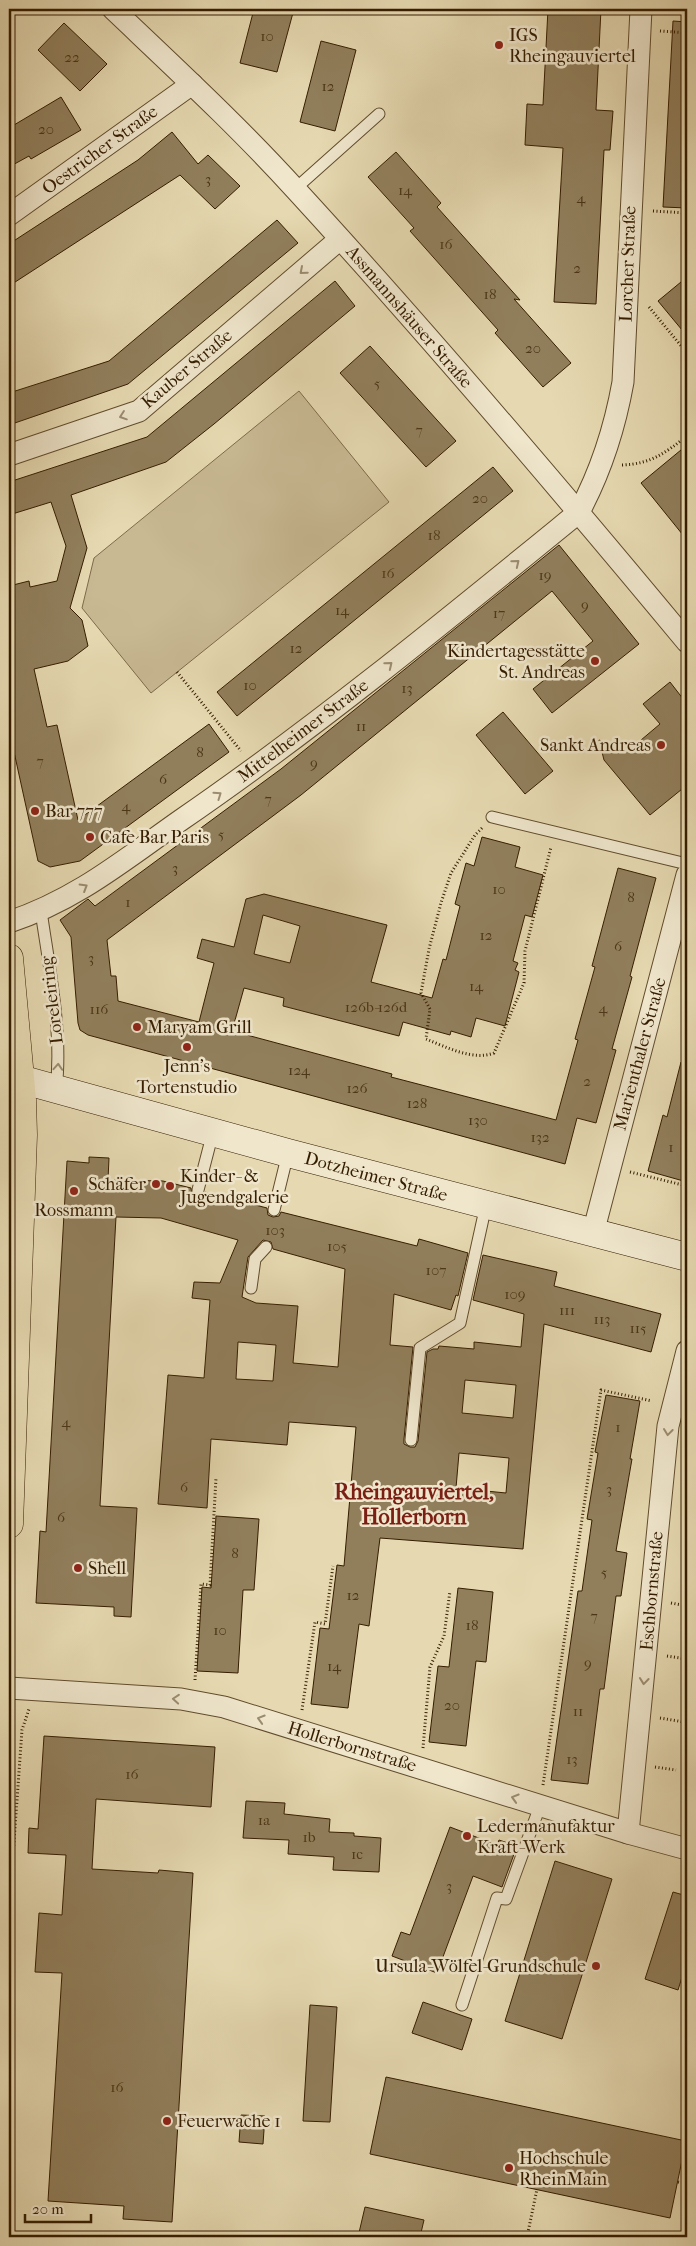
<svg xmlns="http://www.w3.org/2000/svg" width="696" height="2246" font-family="'IM FELL French Canon',serif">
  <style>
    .green { fill: #c8b993; stroke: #7e6b4a }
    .building { fill: #917f5c; stroke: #351d00; fill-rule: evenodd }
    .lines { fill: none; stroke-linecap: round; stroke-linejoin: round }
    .service-casing { stroke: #614c2c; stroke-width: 13 }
    .minor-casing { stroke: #614c2c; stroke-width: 23 }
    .secondary-casing { stroke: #351d00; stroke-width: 29 }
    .primary-casing { stroke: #351d00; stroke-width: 29 }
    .path { stroke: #351d00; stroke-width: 3; stroke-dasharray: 1 2.5; stroke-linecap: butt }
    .service { stroke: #efe6cc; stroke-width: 11 }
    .minor { stroke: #efe6cc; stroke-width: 21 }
    .secondary { stroke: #efe6cc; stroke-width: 28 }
    .primary { stroke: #e6d9b1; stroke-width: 28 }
    .oneway { stroke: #9b8c70 }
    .poi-dot { fill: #8f2418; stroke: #efe6cc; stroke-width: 2 }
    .labels { text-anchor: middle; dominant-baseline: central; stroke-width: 5; stroke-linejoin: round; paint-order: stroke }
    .number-label { font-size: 15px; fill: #4c3617 }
    .poi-label { font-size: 18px; fill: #351d00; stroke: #efe6cc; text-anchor: start }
    .street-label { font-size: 18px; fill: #351d00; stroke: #efe6cc }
    .district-label { font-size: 22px; font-weight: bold; fill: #7a1f14; stroke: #efe6cc }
  </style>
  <rect width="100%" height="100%" fill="#e6d9b1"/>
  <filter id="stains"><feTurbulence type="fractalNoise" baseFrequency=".004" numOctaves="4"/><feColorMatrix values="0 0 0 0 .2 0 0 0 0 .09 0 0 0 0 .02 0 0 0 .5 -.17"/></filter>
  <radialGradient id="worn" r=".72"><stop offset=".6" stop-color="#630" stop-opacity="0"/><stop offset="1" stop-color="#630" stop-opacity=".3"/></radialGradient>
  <polygon class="green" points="299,391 389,502 151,693 82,608 94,558"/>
  <g class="building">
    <polygon points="254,9 294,9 277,72 240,63"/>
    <polygon points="548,9 601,9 596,110 613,111 610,150 604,150 596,304 554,302 563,148 525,145 527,104 543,105"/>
    <polygon points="673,21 687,22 687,208 663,207"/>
    <polygon points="64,23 107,64 80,91 38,50"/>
    <polygon points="321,41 356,50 335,131 300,122"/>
    <polygon points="61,97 81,130 31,159 29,156 9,167 9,128"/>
    <polygon points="172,132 198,164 208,155 240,186 215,209 180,175 9,286 9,244 138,160"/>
    <polygon points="396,152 441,203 437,207 520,300 514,299 571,363 543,387 495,333 498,330 410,231 414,228 368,177"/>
    <polygon points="277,220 298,243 128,384 9,425 9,393 109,361"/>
    <polygon points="687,277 687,336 658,301"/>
    <polygon points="335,281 355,306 214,424 166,462 71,495 87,548 70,608 82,620 88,646 68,661 34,669 47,727 57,725 78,820 209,724 229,752 80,861 50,867 38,861 9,729 9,586 29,581 30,587 57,581 66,546 51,502 9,515 9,482 147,437"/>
    <polygon points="370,346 456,441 426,467 340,373"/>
    <polygon points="687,445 687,540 641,483"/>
    <polygon points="493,467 513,491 237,716 217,692"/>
    <path d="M559,545L639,644L552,713L533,689L593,641L552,591L301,795L107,940L111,976H116L118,1001L199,1022L214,963L197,958L202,939L234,947L246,899L264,894L387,925L371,982L432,998L443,959L446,960L460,906L455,904L466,863L474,866L482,837L520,847L515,867L543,875L532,917L525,915L513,961L518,963L515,970L519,972L505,1026L476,1018L471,1037L451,1031L450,1035L403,1022L399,1036L283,1006L284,998L244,988L232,1031L392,1074L391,1077L556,1120L578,1040L575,1039L595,967L592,966L618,868L656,878L630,976L632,977L612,1049L616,1050L596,1123L577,1118L565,1164L88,1035L80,1030L78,1023L71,937L60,920L88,899L95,906L281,769ZM263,915L300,926L290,963L254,954Z"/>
    <polygon points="670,682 687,704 687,785 650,815 604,760 599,740 628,751 660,724 643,704"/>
    <polygon points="503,712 553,771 525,794 476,735"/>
    <polygon points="681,1062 687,1063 687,1182 648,1171 663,1115 667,1117"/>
    <path d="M89,1157L109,1158L108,1180L163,1181L191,1188L192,1195L197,1197L203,1196L205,1192L267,1208L268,1215L273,1217L279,1216L281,1212L417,1246L419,1239L468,1253L458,1296L456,1295L451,1310L394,1294L390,1345L413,1347L404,1439V1444L410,1447H415L418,1441L427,1352L433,1349H438L439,1346L474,1349V1342L521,1347L524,1314L473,1300L483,1255L557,1272L554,1286L661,1314L651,1352L544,1324L523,1549L380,1538L369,1626L359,1624L348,1708L311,1704L320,1628L329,1629L337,1565L344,1566L356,1427L289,1422L287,1445L211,1439L207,1508L158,1504L168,1375L204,1378L210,1300L192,1298L194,1282L220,1283L238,1240L161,1218L116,1217L100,1506L137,1508L131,1617L114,1616V1607L36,1603L40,1531L46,1532L67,1161L89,1163ZM263,1240L271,1242L273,1249L345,1269L338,1367L293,1363L298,1306L256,1303L242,1297L248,1257ZM238,1342L276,1345L273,1381L236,1379ZM465,1380L516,1385L513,1418L462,1413ZM459,1453L509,1458L506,1493L456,1488Z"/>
    <polygon points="606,1395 640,1401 630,1459 632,1459 616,1551 627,1553 621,1596 616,1596 604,1689 600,1689 588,1784 551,1780 578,1591 582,1591 592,1520 587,1519 598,1453 595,1452"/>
    <polygon points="216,1516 259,1519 254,1590 243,1590 238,1673 197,1671 202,1587 211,1588"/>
    <polygon points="458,1588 493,1592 486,1662 476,1661 466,1746 429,1742 438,1666 449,1667"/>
    <polygon points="44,1736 215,1747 211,1807 96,1799 92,1869 158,1873 159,1870 193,1873 172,2222 123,2219 124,2206 48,2201 62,1973 35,1972 39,1913 62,1915 66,1855 28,1853 29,1828 38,1829"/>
    <polygon points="246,1801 285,1803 284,1814 330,1819 329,1832 354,1833 354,1836 381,1838 379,1872 333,1870 334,1857 288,1854 289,1840 243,1838"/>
    <polygon points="450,1827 497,1845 499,1840 517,1846 502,1887 473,1876 437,1973 392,1956 401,1932 410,1935"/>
    <polygon points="555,1861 612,1879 562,2039 505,2021"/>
    <polygon points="673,1892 687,1896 687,1961 678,1990 645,1979"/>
    <polygon points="423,2002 472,2019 462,2050 412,2033"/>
    <polygon points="310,2005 337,2007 330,2122 303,2121"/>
    <polygon points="386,2077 686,2141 670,2218 370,2154"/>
    <polygon points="241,2115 265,2116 263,2144 239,2142"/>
    <polygon points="365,2207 424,2220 420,2237 358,2237"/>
  </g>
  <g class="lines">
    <g class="service-casing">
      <g id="service">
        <polyline points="295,189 379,114"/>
        <polyline points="492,817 687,864"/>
        <path d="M41,911C49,967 63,1033 56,1089"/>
        <polyline points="198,1190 213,1132"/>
        <polyline points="274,1210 288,1153"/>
        <polyline points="251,1288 255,1259 266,1247"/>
        <polyline points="411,1440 420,1348 460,1323 486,1205"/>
        <polyline points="462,2005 497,1898 506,1899 540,1806"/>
      </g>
    </g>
    <g class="minor-casing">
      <g id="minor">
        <path d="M113,9C175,68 239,127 296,190C431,337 560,489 687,642"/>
        <polyline points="9,215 192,84"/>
        <polyline points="9,455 139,411 340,239"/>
        <path d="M9,922C76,900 124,860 181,820C319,725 449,618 579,512C601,471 615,427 623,382L641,9"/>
        <polyline points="593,1233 687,875"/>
        <polyline points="9,1688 181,1699 224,1707 628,1833 687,1849"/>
        <polyline points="628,1833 668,1426 687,1351"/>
      </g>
    </g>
    <g class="secondary-casing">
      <polyline id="secondary" points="9,1076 288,1153 687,1257"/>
    </g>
    <g class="primary-casing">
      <polyline id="primary" points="9,958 22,1100 23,1135 9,1524"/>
    </g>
    <g class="path">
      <polyline points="660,31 687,33"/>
      <polyline points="653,211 687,213"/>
      <polyline points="649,307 687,353"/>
      <path d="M622,465C651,464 665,453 687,436"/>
      <polyline points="177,672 241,751"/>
      <path d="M482,828L475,835L451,873L441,903L429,949L421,993L430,1009L426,1039C446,1047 473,1061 494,1053L524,983L525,951L551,847"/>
      <polyline points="630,1172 687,1186"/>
      <polyline points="671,1603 687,1606"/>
      <polyline points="667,1656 687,1659"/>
      <polyline points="195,1680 201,1584 210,1585 216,1478"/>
      <polyline points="302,1710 315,1622 325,1624 333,1566"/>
      <polyline points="660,1718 684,1722"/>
      <polyline points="423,1748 430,1667 444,1636 450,1591"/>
      <polyline points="655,1767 676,1770"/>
      <polyline points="543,1785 601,1390 652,1401"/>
      <polyline points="9,1912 22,1730 29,1709"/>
      <polyline points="678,2182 687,2184"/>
      <polyline points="527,2237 537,2189"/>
    </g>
    <use href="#service" class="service"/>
    <use href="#minor" class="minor"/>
    <use href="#secondary" class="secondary"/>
    <use href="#primary" class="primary"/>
  </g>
  <defs><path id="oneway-chevron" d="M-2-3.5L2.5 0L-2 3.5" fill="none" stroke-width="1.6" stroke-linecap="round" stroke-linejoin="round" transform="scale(1.25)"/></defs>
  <g class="oneway">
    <use href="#oneway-chevron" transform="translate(303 271) rotate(139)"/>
    <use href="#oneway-chevron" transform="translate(123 416) rotate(161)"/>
    <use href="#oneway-chevron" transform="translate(516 563) rotate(-39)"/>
    <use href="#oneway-chevron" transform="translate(389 665) rotate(-39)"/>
    <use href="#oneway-chevron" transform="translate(218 795) rotate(-35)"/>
    <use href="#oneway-chevron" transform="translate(84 887) rotate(-31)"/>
    <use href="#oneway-chevron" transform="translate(58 1067) rotate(-86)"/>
    <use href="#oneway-chevron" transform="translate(668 1432) rotate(97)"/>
    <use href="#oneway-chevron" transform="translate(644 1681) rotate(96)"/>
    <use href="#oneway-chevron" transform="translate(176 1699) rotate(-175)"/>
    <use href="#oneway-chevron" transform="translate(261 1719) rotate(-163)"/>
    <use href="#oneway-chevron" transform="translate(515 1798) rotate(-163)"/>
  </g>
  <g class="poi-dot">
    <circle cx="499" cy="45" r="5"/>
    <circle cx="595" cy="661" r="5"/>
    <circle cx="661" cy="745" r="5"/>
    <circle cx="35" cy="811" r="5"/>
    <circle cx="90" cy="837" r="5"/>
    <circle cx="137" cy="1027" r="5"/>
    <circle cx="187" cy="1047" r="5"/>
    <circle cx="156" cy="1184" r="5"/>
    <circle cx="170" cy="1186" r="5"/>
    <circle cx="74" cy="1191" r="5"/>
    <circle cx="78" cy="1568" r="5"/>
    <circle cx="467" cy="1836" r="5"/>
    <circle cx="596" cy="1966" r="5"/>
    <circle cx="167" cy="2121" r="5"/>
    <circle cx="509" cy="2168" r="5"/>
  </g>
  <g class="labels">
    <g class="number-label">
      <text x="267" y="36">10</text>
      <text x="72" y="57">22</text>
      <text x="328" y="86">12</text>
      <text x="46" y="129">20</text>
      <text x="208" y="179">3</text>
      <text x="405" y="190">14</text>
      <text x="581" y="198">4</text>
      <text x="446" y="244">16</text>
      <text x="577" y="268">2</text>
      <text x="490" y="294">18</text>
      <text x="533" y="348">20</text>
      <text x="377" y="383">5</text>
      <text x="419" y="430">7</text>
      <text x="480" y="498">20</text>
      <text x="434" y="535">18</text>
      <text x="388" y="573">16</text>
      <text x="545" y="575">19</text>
      <text x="585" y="605">9</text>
      <text x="342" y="610">14</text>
      <text x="499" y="613">17</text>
      <text x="296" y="648">12</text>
      <text x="250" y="685">10</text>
      <text x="407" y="688">13</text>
      <text x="361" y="726">11</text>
      <text x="200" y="752">8</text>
      <text x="40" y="761">7</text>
      <text x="314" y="763">9</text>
      <text x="163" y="779">6</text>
      <text x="268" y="799">7</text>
      <text x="126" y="806">4</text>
      <text x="221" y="834">5</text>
      <text x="175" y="868">3</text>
      <text x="499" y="889">10</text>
      <text x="631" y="897">8</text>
      <text x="128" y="902">1</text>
      <text x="486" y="935">12</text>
      <text x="618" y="946">6</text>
      <text x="91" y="958">3</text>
      <text x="476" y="986">14</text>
      <text x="376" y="1007">126b-126d</text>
      <text x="603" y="1008">4</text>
      <text x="99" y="1009">116</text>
      <text x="299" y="1070">124</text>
      <text x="587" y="1081">2</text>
      <text x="357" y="1088">126</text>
      <text x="417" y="1103">128</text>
      <text x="478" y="1120">130</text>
      <text x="540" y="1137">132</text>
      <text x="671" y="1147">1</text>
      <text x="275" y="1230">103</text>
      <text x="337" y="1246">105</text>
      <text x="436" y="1270">107</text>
      <text x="515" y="1294">109</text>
      <text x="567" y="1310">111</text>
      <text x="602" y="1319">113</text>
      <text x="638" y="1328">115</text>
      <text x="66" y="1422">4</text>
      <text x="618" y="1427">1</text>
      <text x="184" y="1487">6</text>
      <text x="609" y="1489">3</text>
      <text x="61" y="1517">6</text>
      <text x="235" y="1553">8</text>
      <text x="604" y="1572">5</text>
      <text x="353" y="1595">12</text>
      <text x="594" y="1616">7</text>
      <text x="472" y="1625">18</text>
      <text x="220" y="1630">10</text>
      <text x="588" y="1663">9</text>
      <text x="334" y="1666">14</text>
      <text x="452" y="1705">20</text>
      <text x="578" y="1711">11</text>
      <text x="572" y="1759">13</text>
      <text x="132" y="1774">16</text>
      <text x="264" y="1820">1a</text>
      <text x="309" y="1837">1b</text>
      <text x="357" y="1854">1c</text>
      <text x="449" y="1886">3</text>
      <text x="117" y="2087">16</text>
    </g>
    <g class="poi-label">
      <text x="509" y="35">IGS<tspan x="509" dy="21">Rheingauviertel</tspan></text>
      <text x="585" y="651" text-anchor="end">Kindertagesstätte<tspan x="585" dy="21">St. Andreas</tspan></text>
      <text x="651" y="745" text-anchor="end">Sankt Andreas</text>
      <text x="45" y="811">Bar 777</text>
      <text x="100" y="837">Cafe Bar Paris</text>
      <text x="147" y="1027">Maryam Grill</text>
      <text x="187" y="1066" text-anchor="middle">Jenn's<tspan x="187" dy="21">Tortenstudio</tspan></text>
      <text x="180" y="1176">Kinder- &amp;<tspan x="180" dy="21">Jugendgalerie</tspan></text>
      <text x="146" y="1184" text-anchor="end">Schäfer</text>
      <text x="74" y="1210" text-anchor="middle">Rossmann</text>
      <text x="88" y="1568">Shell</text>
      <text x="477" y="1826">Ledermanufaktur<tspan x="477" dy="21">Kraft-Werk</tspan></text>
      <text x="586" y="1966" text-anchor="end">Ursula-Wölfel-Grundschule</text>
      <text x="177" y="2121">Feuerwache 1</text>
      <text x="519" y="2158">Hochschule<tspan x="519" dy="21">RheinMain</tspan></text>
    </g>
    <g class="street-label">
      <text transform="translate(100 150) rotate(-36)">Oestricher Straße</text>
      <text transform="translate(628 264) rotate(-88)">Lorcher Straße</text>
      <text transform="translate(409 317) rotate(49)">Assmannshäuser Straße</text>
      <text transform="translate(187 369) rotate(-40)">Kauber Straße</text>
      <text transform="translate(303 731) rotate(-37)">Mittelheimer Straße</text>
      <text transform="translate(52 1000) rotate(-97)">Loreleiring</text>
      <text transform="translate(640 1054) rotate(-75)">Marienthaler Straße</text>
      <text transform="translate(376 1177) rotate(15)">Dotzheimer Straße</text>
      <text transform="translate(652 1591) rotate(-85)">Eschbornstraße</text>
      <text transform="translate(352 1747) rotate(17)">Hollerbornstraße</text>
    </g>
    <g class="district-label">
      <text x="414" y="1492">Rheingauviertel,<tspan x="414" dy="25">Hollerborn</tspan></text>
    </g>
  </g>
  <rect width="696" height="2246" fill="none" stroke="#e6d9b1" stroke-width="30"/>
  <rect x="10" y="10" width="676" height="2226" fill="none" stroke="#351d00" stroke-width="2.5"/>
  <rect x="15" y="15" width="666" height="2216" fill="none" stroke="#351d00"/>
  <path d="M25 2214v8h66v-8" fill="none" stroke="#351d00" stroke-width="2.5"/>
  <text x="32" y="2214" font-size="15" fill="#351d00" stroke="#efe6cc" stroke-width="4" paint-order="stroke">20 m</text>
  <rect width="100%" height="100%" filter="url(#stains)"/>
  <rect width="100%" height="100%" fill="url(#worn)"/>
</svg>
